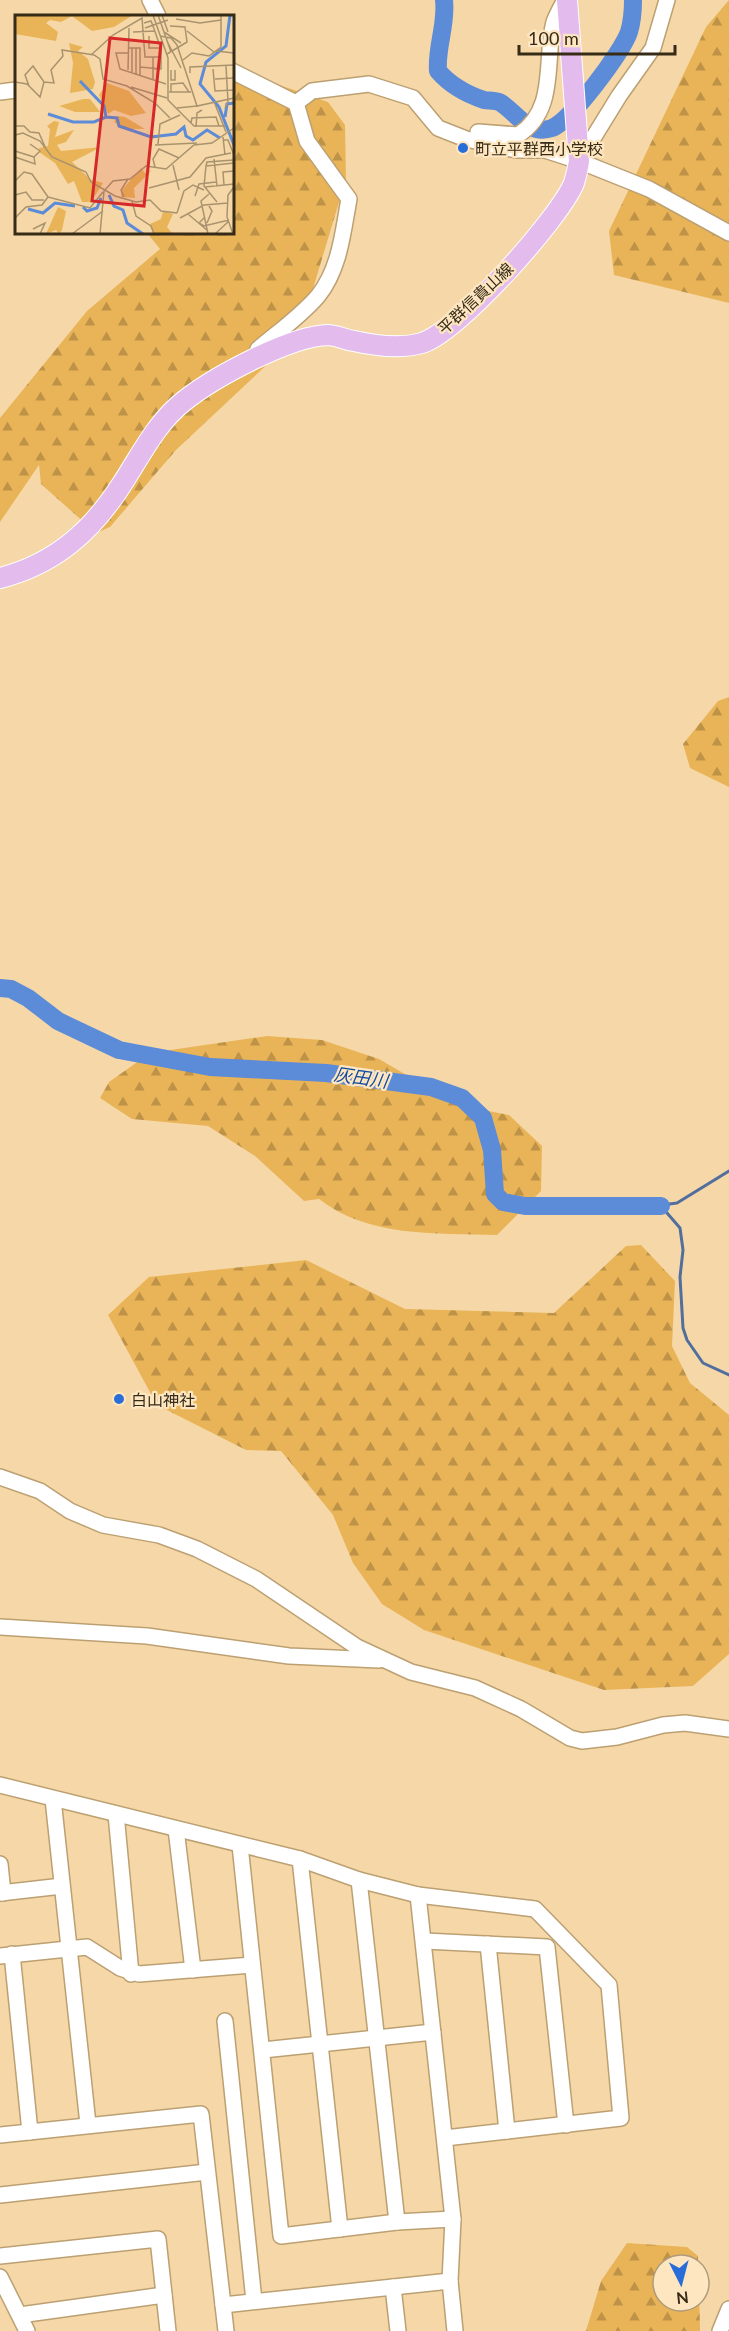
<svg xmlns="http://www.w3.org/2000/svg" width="729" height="2331" font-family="Lato,'Noto Sans JP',sans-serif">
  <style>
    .forest { fill: url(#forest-firs) }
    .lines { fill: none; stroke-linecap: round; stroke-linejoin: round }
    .stream { stroke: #516e9d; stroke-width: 3 }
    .river { stroke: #5c8bd7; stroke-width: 18 }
    .minor-casing { stroke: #bca072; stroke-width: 18 }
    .major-casing { stroke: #fff; stroke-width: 22 }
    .minor { stroke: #fff; stroke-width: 15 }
    .major { stroke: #e3bbed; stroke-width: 20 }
    .poi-dot { fill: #296dd9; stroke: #fee6c0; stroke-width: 2 }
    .labels { text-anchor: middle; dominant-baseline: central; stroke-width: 4.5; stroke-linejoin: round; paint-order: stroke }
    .poi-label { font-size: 16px; fill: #362b17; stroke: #fee6c0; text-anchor: start }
    .street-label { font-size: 16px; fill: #362b17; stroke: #fee6c0 }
    .water-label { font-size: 18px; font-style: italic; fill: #104ba4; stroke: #fee6c0 }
    .inset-river { fill: none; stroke: #5c8bd7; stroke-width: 3 }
    .inset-road { fill: none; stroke: #a9936e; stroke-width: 1.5 }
    .view { fill: #d62828; fill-opacity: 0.15; stroke: #d62828; stroke-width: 3 }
    .inset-edge { fill: none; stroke: #362b17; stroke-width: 3 }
  </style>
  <defs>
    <pattern id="forest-firs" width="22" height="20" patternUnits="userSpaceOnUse" patternTransform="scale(1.5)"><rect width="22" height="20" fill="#e9b458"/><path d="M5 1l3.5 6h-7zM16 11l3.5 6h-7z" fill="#be9348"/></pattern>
  </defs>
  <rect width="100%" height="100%" fill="#f6d8a8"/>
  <g class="forest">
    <polygon points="729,0 729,303 614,275 609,231 706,27"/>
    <polygon points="240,71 328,102 345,125 346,179 309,302 289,344 176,450 110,527 96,533 41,484 39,465 0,522 0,418 87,311 160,249 147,233 232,232 233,72"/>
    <polygon points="729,697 729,787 690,768 683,744 718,701"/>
    <path d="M267,1036L322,1040L379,1059L458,1105L509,1115L542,1146L541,1191L497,1235C437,1233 369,1238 319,1199L304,1201L255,1156L208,1126L132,1119L100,1098L109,1082L150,1053Z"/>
    <polygon points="641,1245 675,1281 672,1346 690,1383 729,1415 729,1654 693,1686 604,1690 424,1630 382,1604 353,1563 333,1515 281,1451 246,1450 157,1405 108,1315 149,1277 306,1260 405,1309 554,1313 626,1246"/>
    <polygon points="627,2243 687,2247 698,2256 698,2265 663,2265 663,2301 699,2301 699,2286 700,2331 586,2331 601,2281"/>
  </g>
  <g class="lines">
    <g class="stream">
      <polyline points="662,1205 677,1203 729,1171"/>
      <polyline points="661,1206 680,1228 683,1250 680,1277 683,1328 687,1340 703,1363 729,1375"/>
    </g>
    <g class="river">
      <path d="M444,0C447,24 436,47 438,71C450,85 466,94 484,100C489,101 496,100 501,103C518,114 528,136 552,128C571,121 622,52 629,32C632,22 633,10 633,0"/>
      <polyline points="0,988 11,989 28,998 58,1021 119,1050 210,1067 326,1073 431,1087 462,1098 483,1118 492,1150 495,1194 503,1202 525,1206 661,1206"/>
    </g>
    <g class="minor-casing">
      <g id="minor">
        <polyline points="150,0 158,16"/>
        <polyline points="232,71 296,103"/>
        <polyline points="0,92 16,90"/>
        <polyline points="296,103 312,91 369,84 413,98 438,128 466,139 516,150 545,150 579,161 649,189 729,233"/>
        <path d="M478,132L518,135C558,110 544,59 554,22C557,14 561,7 565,0"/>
        <polyline points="579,161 619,96 653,48 667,0"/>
        <path d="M255,360L258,349C278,332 301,316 318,296C340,269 343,231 349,199L307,141L296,103"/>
        <polyline points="0,1477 40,1491 70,1511 103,1525 159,1535 197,1549 256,1579 357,1647 411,1672 475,1688 521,1709 570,1738 582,1741 617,1737 663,1725 685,1723 729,1729"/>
        <polyline points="0,1627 147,1636 289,1656 379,1660"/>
        <polyline points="0,1785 300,1859 359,1880 418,1895 535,1909 609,1985 621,2118 445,2138"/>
        <polyline points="53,1799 88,2124"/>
        <polyline points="116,1814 131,1974"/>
        <polyline points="176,1829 193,1970"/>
        <polyline points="240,1845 281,2236 397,2222 453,2219"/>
        <polyline points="300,1859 340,2229"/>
        <polyline points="0,1864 3,1893"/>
        <polyline points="359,1880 397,2222"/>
        <polyline points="0,1893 62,1886"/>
        <polyline points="418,1895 453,2219 450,2281 455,2331"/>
        <polyline points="425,1941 547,1947 566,2125"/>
        <polyline points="488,1944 507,2131"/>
        <polyline points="12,1954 30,2132"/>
        <polyline points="0,1956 87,1947 120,1968 139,1974 252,1965"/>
        <polyline points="225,2021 254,2301"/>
        <polyline points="263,2050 433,2032"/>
        <polyline points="0,2135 201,2114 226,2331"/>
        <polyline points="0,2195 207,2172"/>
        <polyline points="0,2256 158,2239 168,2331"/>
        <polyline points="0,2277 27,2331"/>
        <polyline points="393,2287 398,2331"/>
        <polyline points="223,2305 450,2281"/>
        <polyline points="20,2315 164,2295"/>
        <polyline points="720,2331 729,2309"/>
      </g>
    </g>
    <g class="major-casing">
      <path id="major" d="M0,578C55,564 92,531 122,484C141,455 156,423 184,401C214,377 290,336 328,335C336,335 346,340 354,341C376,346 400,349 422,343C458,332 559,219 574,183C576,176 578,168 579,161L567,0"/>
    </g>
    <use href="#minor" class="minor"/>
    <use href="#major" class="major"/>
  </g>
  <g class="poi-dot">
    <circle cx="463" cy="148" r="6"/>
    <circle cx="119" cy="1399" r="6"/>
  </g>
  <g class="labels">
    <g class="poi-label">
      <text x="475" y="148">町立平群西小学校</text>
      <text x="131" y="1399">白山神社</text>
    </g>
    <g class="street-label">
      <text transform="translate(475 298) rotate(-43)">平群信貴山線</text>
    </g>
    <g class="water-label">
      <text transform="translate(361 1077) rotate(8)">灰田川</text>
    </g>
  </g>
  <g transform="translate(15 15)">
    <rect width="219" height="219" fill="#f6d8a8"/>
    <path d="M0,0H118L99,12L77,16L57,1L46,7L35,5L31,8L43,17L41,26L0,19ZM54,28L68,32L63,36L73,44L80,67L78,74L55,78L58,48ZM92,68L114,76L131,98L116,101L99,95L93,99L84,80ZM68,84H75L85,97H60L44,91ZM103,101L110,102L130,114H110L99,107ZM39,106L44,107L40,122L59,115L51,127L42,130L46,136L86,132L57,147L75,164L88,168L76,187H67L59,166L53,169L40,148L24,137V133L33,131L35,114L32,111ZM126,153L130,158L137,155L119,173L120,183L106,182V176ZM43,192L51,196L47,215L44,219L41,215L31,219ZM148,196L158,199L152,212L158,219H139L135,209L146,204Z" fill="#e9b458"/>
    <path class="inset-river" d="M215,0L211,31L191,47L185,69L204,92L219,130M33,99L58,107H79L91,102L89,91L65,66M91,102L102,103L104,111L136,122L161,119L169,112L171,121L178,125L192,115L205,123M210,102L212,89L219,88M94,180L99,191L108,195L112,208L128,219M68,192L72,196L82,193L86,183M13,194L28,198L40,188L60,191"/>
    <path class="inset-road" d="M138,0L153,43V85L179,111H210M143,0L156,37M147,0L153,17M161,4L185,8L206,5M130,13L153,5M172,16L199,37M118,17L140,16M149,17L166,28M134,21V33H146M145,21L156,23L162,30L182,91L219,83M153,28L166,53M113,33H125V60M117,33V57M121,33V59M201,36L219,38M113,38H101L105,54L151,69M152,39L172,27L170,12L155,11M76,40L98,20L127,3L130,42H146M138,42V65M168,45L177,38L194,41L206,32V0M125,52L146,54V34L138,11L136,6L129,8M198,54L200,76L219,75M113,55L114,13M156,55V65H160V55M175,58V52L219,50M200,64L219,63M0,67L12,69L25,82L29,67M14,71L10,60L18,51L29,67L39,68L36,55L48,41L47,35L79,40L85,44L88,64L112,71L140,88L155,103M116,72L152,83M154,77H176M156,77V69L168,68L174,77M200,89L211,117M162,93L182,91M210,93L213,87L211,51M176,108L177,103L201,102L204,111M0,111H9L15,117L24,118L31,134M181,112L182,98L187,95M0,120L8,118L25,126L37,142L71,157L76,167L100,181L121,187L135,185L146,196L162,198M208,122L210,140M209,125H213L219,140M143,129L145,109L165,100M140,130L182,128M0,136L19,142M0,142L20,149L19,142L25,136L15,129M199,144L202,171M158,150L164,175M191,151L219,148M140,152L138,144L144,134L164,143M0,166L9,157L17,159L33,182M209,170L208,157L219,156M190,172L219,169M134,173L175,162L191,143L216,138M0,180L11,177L17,185H29M180,181L184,169L201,167M33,182L75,193L88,177M109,182L106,175L113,164M117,186L121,201L136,211L139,219M202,187L189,171L191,151L192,147L219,145M162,198L169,176L178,170L189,175M173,199L193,216M190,202L184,208L189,211L214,205M0,203L11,192L27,190L33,182M165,203L189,190L213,188M192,208L197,196L194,191M18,214L30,208L25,219M57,219L88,196M85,219L89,176L98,166L115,164L131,151L151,154L179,130L197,128L219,113M193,219L186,186L194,179M200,219L214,206M218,219L212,202L213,180L219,172"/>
    <path class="view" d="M95,23L146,28L129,191L77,186Z"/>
    <rect width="219" height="219" class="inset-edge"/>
  </g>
  <g transform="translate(681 2283) rotate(174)"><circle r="28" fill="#fee6c0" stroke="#ae9b7c" stroke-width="1.5"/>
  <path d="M0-4.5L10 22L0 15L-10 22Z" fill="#296dd9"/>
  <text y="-9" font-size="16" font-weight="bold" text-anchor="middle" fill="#362b17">N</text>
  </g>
  <path d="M519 45v9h156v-9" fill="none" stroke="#362b17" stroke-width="3"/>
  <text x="528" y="45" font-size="18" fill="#362b17" stroke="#fee6c0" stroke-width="4.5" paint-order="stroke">100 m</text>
</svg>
